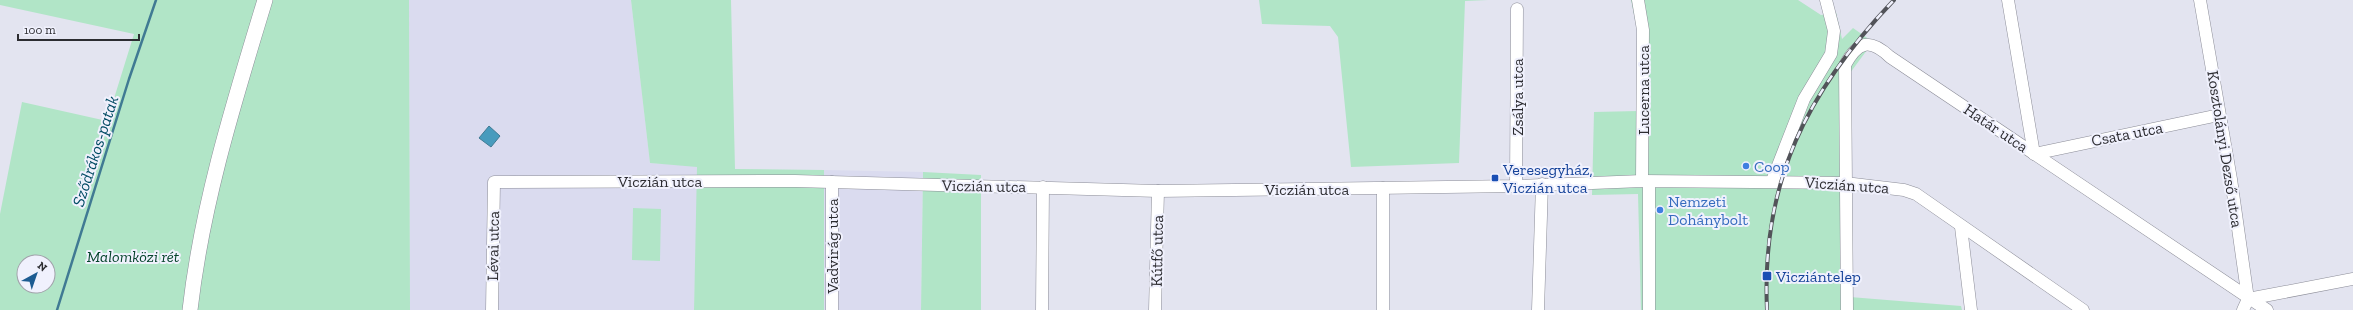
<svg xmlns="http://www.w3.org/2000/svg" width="2353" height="310" font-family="'Zilla Slab',serif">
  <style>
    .built { fill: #dadbef }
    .green { fill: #b1e5c7; fill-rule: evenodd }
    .water { fill: #489bbd; stroke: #407a93 }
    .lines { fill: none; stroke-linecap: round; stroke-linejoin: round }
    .stream { stroke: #407a93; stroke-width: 2.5 }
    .minor-casing { stroke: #8c8d98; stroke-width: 13 }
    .major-casing { stroke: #8c8d98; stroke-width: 16 }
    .minor { stroke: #fff; stroke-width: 12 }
    .major { stroke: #fff; stroke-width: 15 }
    .rail-casing { stroke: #525359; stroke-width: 4 }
    .rail { stroke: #f0f1fd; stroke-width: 2.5; stroke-dasharray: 8; stroke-linecap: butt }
    .shop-dot { fill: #3f7fe0; stroke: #f0f1fd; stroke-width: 1.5 }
    .transit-dot { fill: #1a4fb4; stroke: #f0f1fd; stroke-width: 1.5 }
    .labels { text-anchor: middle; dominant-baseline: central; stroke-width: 4; stroke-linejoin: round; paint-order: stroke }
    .street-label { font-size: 16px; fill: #2c2c31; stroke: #f0f1fd }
    .shop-label { font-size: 16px; fill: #366cbe; stroke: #f0f1fd; text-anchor: start }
    .transit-label { font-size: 16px; fill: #164399; stroke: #f0f1fd; text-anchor: start }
    .park-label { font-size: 16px; font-style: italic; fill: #04432a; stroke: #f0f1fd }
    .water-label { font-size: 17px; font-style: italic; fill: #004b63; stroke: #f0f1fd }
  </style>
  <rect width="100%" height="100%" fill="#e3e4f0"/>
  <g class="built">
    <polygon points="409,0 631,0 650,163 698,166 694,310 410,310"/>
    <polygon points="824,170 923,172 921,310 824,310"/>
  </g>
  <g class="green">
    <path d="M0,0H409L410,310H0V214L22,102L107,121L134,34L0,5ZM24,262H48V286H24Z"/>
    <polygon points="631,0 731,0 735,169 824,170 824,310 694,310 697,167 650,163"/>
    <polygon points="1259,0 1488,0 1465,1 1459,163 1351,167 1338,37 1330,26 1262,24"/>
    <polygon points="1631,0 1798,0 1821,15 1836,12 1842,39 1853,28 1873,42 1850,73 1850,297 1961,306 1962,310 1641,310 1638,194 1592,195 1594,112 1638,111 1637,29"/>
    <polygon points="923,172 981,175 981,310 921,310"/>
    <polygon points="633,208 661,209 660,261 632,260"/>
  </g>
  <polygon class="water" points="489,126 500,136 491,147 479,138"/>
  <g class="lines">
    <polyline class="stream" points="57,310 129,79 156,0"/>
    <g class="minor-casing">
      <g id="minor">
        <polyline points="1638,0 1643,30 1642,181"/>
        <polyline points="2008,0 2034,154 2219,115"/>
        <polyline points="2200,0 2231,179 2248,299"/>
        <polyline points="1772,181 1804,99 1831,54 1834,31 1826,0"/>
        <polyline points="832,182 832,310"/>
        <polyline points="1649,182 1649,310"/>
        <polyline points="1516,186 1517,9"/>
        <polyline points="1961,227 1971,310"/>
        <polyline points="2248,299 2353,279"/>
        <polyline points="492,310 494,182 795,181 1158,191 1516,186 1642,181 1845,183 1904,190 1916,194 2083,310"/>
        <polyline points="1042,310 1043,187"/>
        <polyline points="1155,310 1158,191"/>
        <polyline points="1383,310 1383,188"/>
        <polyline points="1538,310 1542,184"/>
        <path d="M1847,310L1845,65C1858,41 1870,38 1890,57L2267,310"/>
        <polyline points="2243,310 2248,299"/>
      </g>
    </g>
    <g class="major-casing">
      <path id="major" d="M190,310C202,204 234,102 265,0"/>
    </g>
    <use href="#minor" class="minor"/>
    <use href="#major" class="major"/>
    <g class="rail-casing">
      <path id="rail" d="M1767,310C1761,182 1807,91 1894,0"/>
    </g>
    <use href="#rail" class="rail"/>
  </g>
  <g class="shop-dot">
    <circle cx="1746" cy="166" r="4"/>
    <circle cx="1660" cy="210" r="4"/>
  </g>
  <g class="transit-dot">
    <rect x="1491" y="174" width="8" height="8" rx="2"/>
    <rect x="1762" y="271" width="10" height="10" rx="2"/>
  </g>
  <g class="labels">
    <g class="street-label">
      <text transform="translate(1643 90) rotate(-90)">Lucerna utca</text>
      <text transform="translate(1517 97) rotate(-90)">Zsálya utca</text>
      <text transform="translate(1996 128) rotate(34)">Határ utca</text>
      <text transform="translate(2127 134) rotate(-11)">Csata utca</text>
      <text transform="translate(2225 149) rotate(81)">Kosztolányi Dezső utca</text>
      <text x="660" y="181">Viczián utca</text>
      <text transform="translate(1847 185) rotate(4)">Viczián utca</text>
      <text transform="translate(984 186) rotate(1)">Viczián utca</text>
      <text x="1307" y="189">Viczián utca</text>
      <text transform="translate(493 246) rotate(-89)">Lévai utca</text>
      <text transform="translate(832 246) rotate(-90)">Vadvirág utca</text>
      <text transform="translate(1157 251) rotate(-89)">Kútfő utca</text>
    </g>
    <g class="shop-label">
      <text x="1754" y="166">Coop</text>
      <text x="1668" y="201">Nemzeti<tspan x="1668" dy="18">Dohánybolt</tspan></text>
    </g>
    <g class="transit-label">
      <text x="1503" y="169">Veresegyház,<tspan x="1503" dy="18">Viczián utca</tspan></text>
      <text x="1776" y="276">Vicziántelep</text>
    </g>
    <g class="park-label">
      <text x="133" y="256">Malomközi rét</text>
    </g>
    <g class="water-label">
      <text transform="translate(95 151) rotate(-72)">Sződrákos-patak</text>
    </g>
  </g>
  <g transform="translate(36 274) rotate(40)"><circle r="19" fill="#f0f1fd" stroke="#a2a2ab"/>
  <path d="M0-3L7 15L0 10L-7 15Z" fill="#1d5c92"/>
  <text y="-6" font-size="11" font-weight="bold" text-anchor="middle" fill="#2c2c31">N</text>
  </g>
  <path d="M18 34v6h121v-6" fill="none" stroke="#2c2c31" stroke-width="2"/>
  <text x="24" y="34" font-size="12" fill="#2c2c31" stroke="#f0f1fd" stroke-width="3" paint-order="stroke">100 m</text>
</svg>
